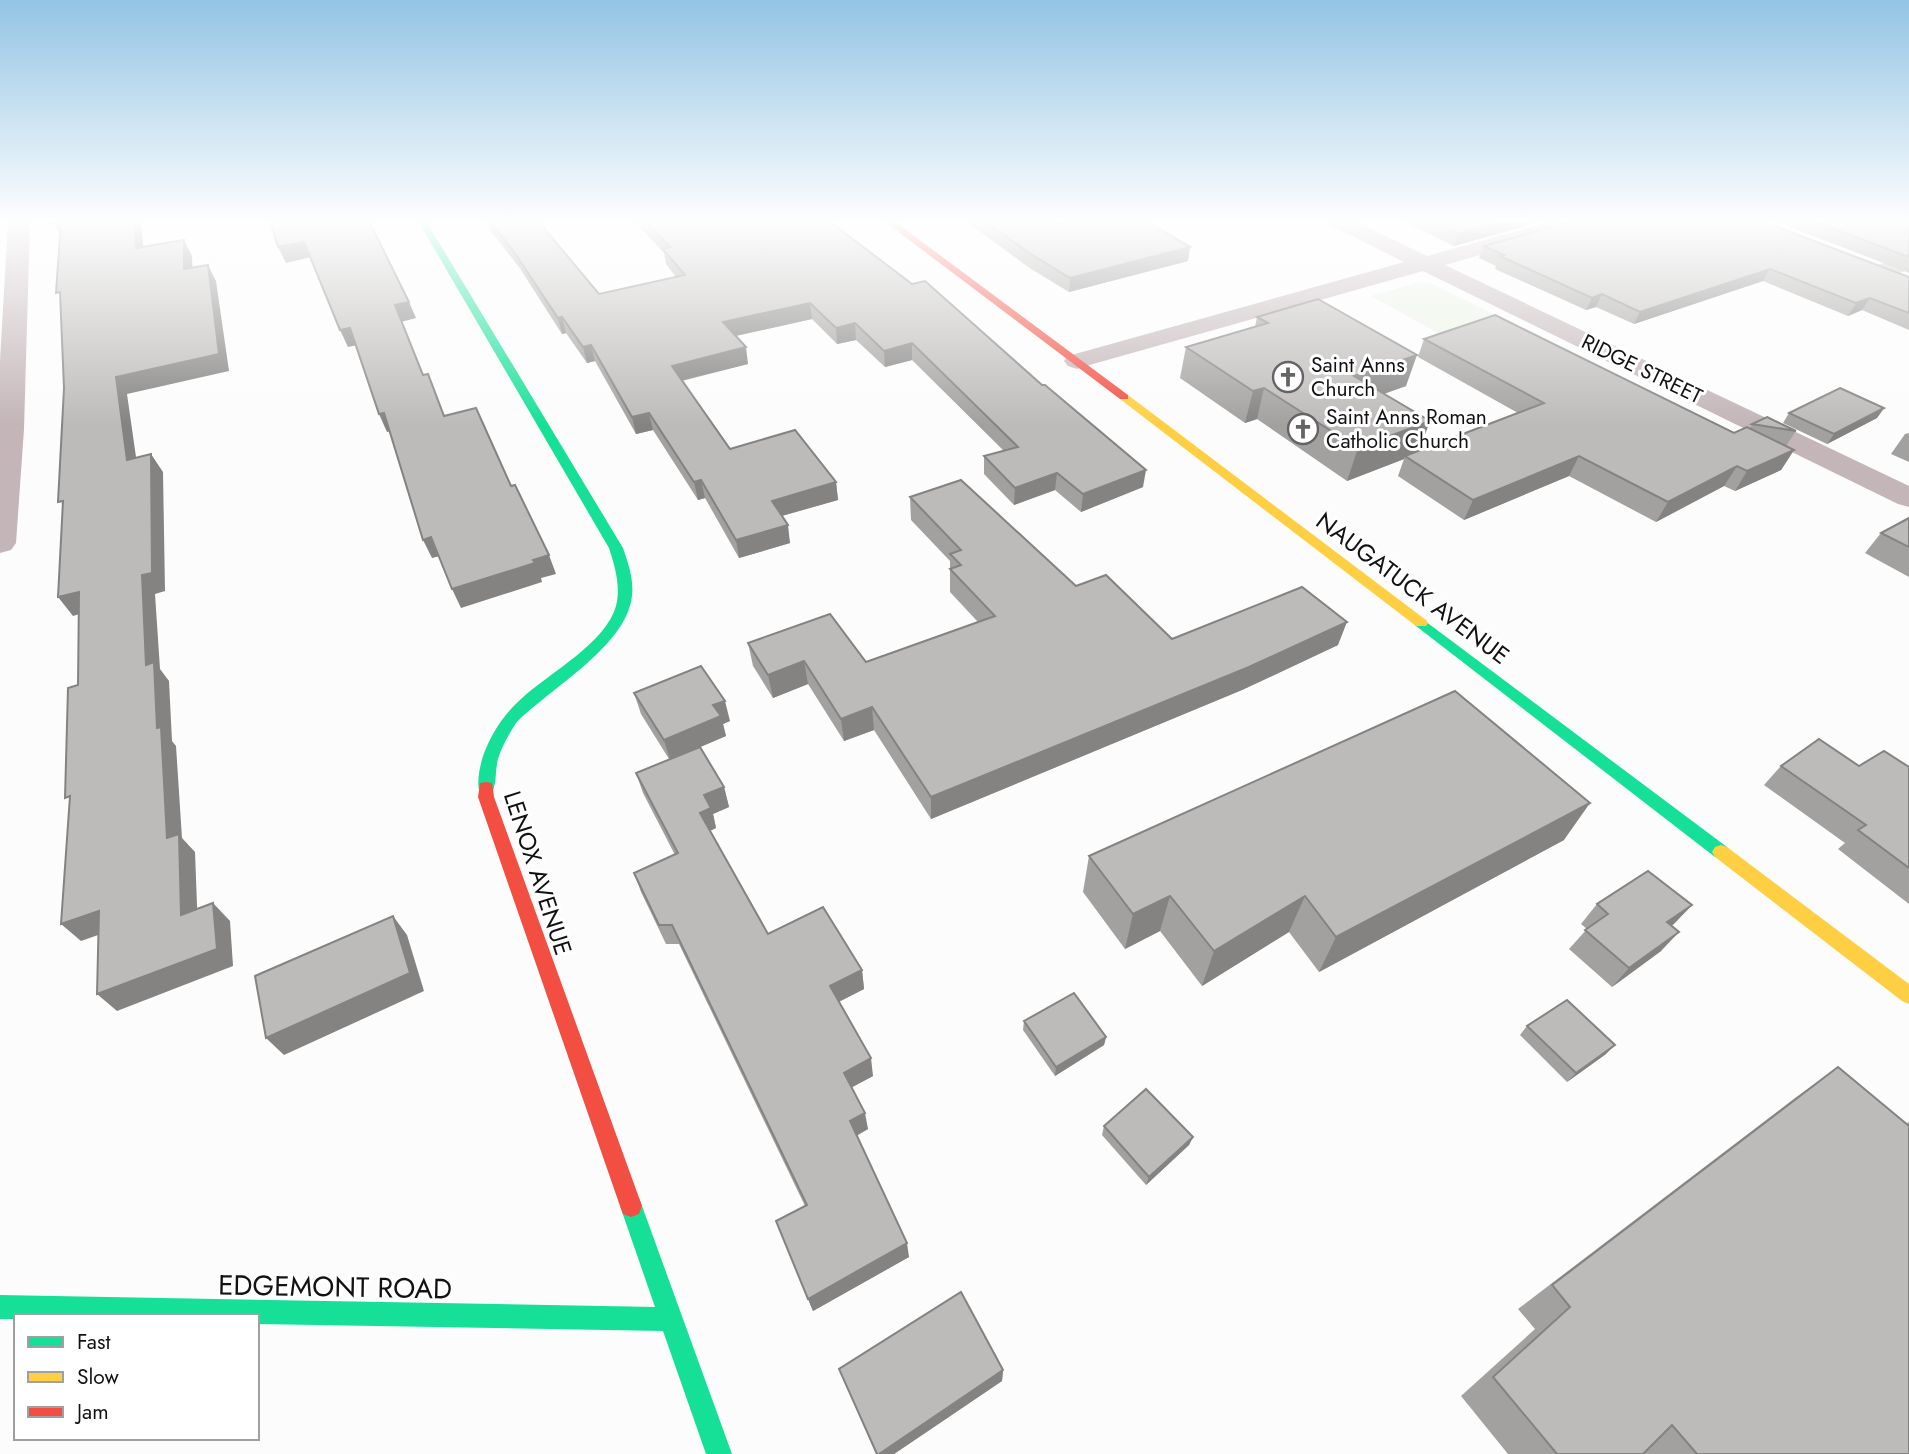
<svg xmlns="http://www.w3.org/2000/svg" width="1909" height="1454" font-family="Jost,sans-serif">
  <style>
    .green { fill: #eaf3e5 }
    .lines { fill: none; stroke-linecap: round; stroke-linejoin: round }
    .street { fill: #c3b5b8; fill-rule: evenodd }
    .fast { fill: #16e098; fill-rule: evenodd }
    .slow { fill: #ffcf43; fill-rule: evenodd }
    .jam { fill: #f24e42; fill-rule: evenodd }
    .wall { fill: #a3a19f }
    .shaded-wall { fill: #848382 }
    .building { fill: #bdbbb9; stroke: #848382; stroke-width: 2 }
    .labels { text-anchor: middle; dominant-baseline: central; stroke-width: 6; stroke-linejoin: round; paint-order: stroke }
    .far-poi-label { font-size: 21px; fill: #121114; stroke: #fff; text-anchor: start }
    .far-street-label { font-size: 21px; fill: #121114; stroke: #fff }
    .street-label { font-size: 24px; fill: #121114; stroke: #fff }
    .near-street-label { font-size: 28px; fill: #121114; stroke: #fff }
  </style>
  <rect width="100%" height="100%" fill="#fcfcfc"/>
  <polygon class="green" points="1420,282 1433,284 1503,319 1447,338 1371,296"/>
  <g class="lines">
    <g class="street">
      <polygon points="8,221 30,221 24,429 16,543 11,550 0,553 0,361"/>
      <polygon points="1326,221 1354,221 1427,256 1553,221 1588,221 1584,225 1445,265 1909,486 1909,507 1898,504 1423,271 1086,366 1077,369 1068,366 1064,361 1068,356 1404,262 1330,225"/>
      <polygon points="1909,255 1909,270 1880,279 1872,277 1869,272 1872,267"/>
    </g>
    <g class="fast">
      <path d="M418,221H426L623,548C628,563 634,579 632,596C626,647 550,688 516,723C509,734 502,746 498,759C495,770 497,782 492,793H480C476,783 480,766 483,756C491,734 503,715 521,699C549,673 606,643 616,606C621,586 615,567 609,548Z"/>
      <polygon points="1421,618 1727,847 1730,852 1727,857 1721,859 1715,857 1416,626 1414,623"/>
      <polygon points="631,1195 639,1198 642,1206 732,1454 706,1454 663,1331 257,1324 257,1316 16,1316 16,1319 0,1319 0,1295 655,1307 620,1206 623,1198"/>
    </g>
    <g class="slow">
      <polygon points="1120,395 1128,395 1426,620 1428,623 1426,626 1416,626 1120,399"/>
      <polygon points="1721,845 1727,847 1909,984 1909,1004 1902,1001 1715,857 1712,852 1715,847"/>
    </g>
    <g class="jam">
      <polygon points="884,221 894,221 1128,395 1128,399 1120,399"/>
      <polygon points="486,782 492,783 494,797 642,1206 639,1214 631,1217 623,1214 620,1206 478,797 480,783"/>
    </g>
  </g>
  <g class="wall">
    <polygon points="483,221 538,221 599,294 676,277 666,264 664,253 634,221 829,221 1143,487 1081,512 1055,490 1014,505 984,474 984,456 1004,451 912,360 885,367 856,340 837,344 812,319 736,336 748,364 682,381 730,449 836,482 838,500 782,516 790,543 739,558 705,498 698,500 653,430 636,434 595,361 587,363 566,333 562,334 519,267"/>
    <polygon points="966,221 1053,221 1059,224 1188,261 1069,292 1028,267"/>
    <polygon points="1403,221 1543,221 1454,246"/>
    <polygon points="1775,221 1909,221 1909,273"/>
    <polygon points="1484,246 1909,277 1909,330 1862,310 1848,316 1763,281 1634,324 1596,307 1586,310 1495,269 1496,266 1479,258"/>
    <polygon points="1257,317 1406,386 1384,394 1419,451 1518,413 1418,357 1424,339 1734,433 1750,428 1752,424 1796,431 1786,446 1794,450 1781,470 1735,491 1724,486 1656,522 1569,476 1464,520 1398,476 1404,459 1347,481 1257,419 1245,423 1180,378 1186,347 1255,327"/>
    <polygon points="1884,408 1877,418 1827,444 1783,423 1789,413"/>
    <polygon points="1909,433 1909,462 1891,454 1905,434"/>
    <polygon points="910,497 1172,639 1338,645 1242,690 931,819 874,730 844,741 808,684 773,698 753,666 748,643 866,662 978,622 950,592 950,561 911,520"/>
    <polygon points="1909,518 1909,577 1865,553 1881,533"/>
    <polygon points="634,693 730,721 723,724 726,736 700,747 724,787 729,807 713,814 716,828 710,831 768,934 862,970 864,989 839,1002 873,1076 852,1087 868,1129 856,1135 909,1257 813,1311 782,1236 805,1206 679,944 666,944 641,892 634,873 675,855 643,793 636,773 669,759 641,714"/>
    <polygon points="1781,766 1909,767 1909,904 1838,849 1845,843 1764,785"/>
    <polygon points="1564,840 1319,972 1289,932 1202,986 1160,931 1125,949 1083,892 1089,856"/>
    <polygon points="1597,904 1692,905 1671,926 1661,951 1612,987 1569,949 1587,929 1581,924"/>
    <polygon points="1024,1021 1106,1037 1104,1045 1055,1076 1023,1030"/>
    <polygon points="1527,1026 1606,1054 1567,1082 1520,1035"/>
    <polygon points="1838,1067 1906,1124 1909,1122 1909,1454 1508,1454 1461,1396 1535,1329 1518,1309 1795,1098"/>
    <polygon points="1104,1126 1193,1137 1189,1145 1146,1185 1102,1135"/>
    <polygon points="839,1369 1003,1370 1002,1381 894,1454 876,1454"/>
  </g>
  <g class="shaded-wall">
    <polygon points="47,221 64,221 62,238 54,224 49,224"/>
    <polygon points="134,221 141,221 145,264 136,248"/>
    <polygon points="1505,221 1543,221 1454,246 1458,234"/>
    <polygon points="184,240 192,256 193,286 184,269"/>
    <polygon points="304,242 311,257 286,263 278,247"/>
    <polygon points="1190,247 1188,261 1069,292 1070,278"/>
    <polygon points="208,265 216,281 229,371 127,394 139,478 127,460 116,377"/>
    <polygon points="1770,269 1763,281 1634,324 1640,312"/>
    <polygon points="1602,294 1596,307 1586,310 1592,298"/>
    <polygon points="1870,298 1862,310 1848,316 1856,303"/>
    <polygon points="409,302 416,318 401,322 395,305"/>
    <polygon points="810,303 812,319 726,338 723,322"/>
    <polygon points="562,317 566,333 562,334 558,318"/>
    <polygon points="855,323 856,340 837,344 836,328"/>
    <polygon points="350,328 357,345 348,347 340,330"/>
    <polygon points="912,343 912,360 885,367 884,351"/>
    <polygon points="591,345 595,361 587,363 583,347"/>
    <polygon points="746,347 748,364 675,382 672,366"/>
    <polygon points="1417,355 1406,386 1345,407 1354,376"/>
    <polygon points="1264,388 1257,419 1245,423 1253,391"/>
    <polygon points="1884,408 1877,418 1827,444 1834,434"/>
    <polygon points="384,413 392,431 387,432 379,414"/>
    <polygon points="649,413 653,430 636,434 632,417"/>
    <polygon points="1430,421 1418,454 1405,456 1404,459 1347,481 1358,448"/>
    <polygon points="1794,450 1781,470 1735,491 1747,471"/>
    <polygon points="151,454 163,472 165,591 155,594 160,669 169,681 172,741 176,746 182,838 195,852 198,932 181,915 167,838 157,728 146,665 142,575"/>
    <polygon points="1579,456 1569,476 1464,520 1473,500"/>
    <polygon points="1737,466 1724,486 1656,522 1668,502"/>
    <polygon points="1146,470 1143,487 1081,512 1083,494"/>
    <polygon points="1057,473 1055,490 1014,505 1015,488"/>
    <polygon points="701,480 705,498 698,500 694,482"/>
    <polygon points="836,482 838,500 774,518 772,501"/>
    <polygon points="788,525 790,543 739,558 736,540"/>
    <polygon points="431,537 440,556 432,558 423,540"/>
    <polygon points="549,555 556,574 541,578 542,582 461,608 452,589"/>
    <polygon points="79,592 93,610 73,616 58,597"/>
    <polygon points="1347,622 1338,645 1242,690 931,819 931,797"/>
    <polygon points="804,661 808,684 773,698 768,675"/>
    <polygon points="725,701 730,721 723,724 726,736 670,760 664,740 713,705"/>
    <polygon points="872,707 874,730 844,741 841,719"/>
    <polygon points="724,787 729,807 713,814 716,828 705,833 700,813 704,795"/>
    <polygon points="1590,803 1564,840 1319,972 1336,937"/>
    <polygon points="1170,896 1160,931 1125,949 1133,914"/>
    <polygon points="1305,896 1289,932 1202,986 1214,951"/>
    <polygon points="213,903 230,921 233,966 117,1011 97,994"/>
    <polygon points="1692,905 1674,924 1649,941 1667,922"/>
    <polygon points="99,911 118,928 81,941 61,924"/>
    <polygon points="393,916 407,935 424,991 284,1055 266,1038"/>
    <polygon points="1679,932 1661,951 1612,987 1629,968"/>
    <polygon points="862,970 864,989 834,1004 830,986"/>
    <polygon points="1106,1037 1104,1045 1055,1076 1056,1067"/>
    <polygon points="1615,1045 1606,1054 1567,1082 1576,1073"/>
    <polygon points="871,1058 873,1076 847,1090 844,1073"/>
    <polygon points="865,1113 868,1129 853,1138 850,1121"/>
    <polygon points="1193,1137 1189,1145 1146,1185 1149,1177"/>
    <polygon points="907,1243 909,1257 813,1311 808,1299"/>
    <polygon points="1003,1370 1002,1381 894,1454 879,1454"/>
  </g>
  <g class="building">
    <polygon points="61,221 134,221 136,248 184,240 184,269 208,265 219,354 116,377 127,460 151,454 152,573 142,575 146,665 154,662 157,728 161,727 167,838 179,834 181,915 213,903 217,949 97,994 99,911 61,924 70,796 65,798 68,688 78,685 79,592 58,597 63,501 58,502 64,388 60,292 56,293"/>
    <polygon points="270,221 369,221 409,302 395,305 423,375 428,374 444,416 476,408 511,486 515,485 549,555 533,560 535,563 452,589 431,537 423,540 384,413 379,414 350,328 340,330 304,242 278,247"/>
    <polygon points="490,221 538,221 599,294 685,275 663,249 670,247 645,221 829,221 912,284 925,281 1042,385 1045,385 1146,470 1083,494 1057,473 1015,488 984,456 1018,447 912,343 884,351 855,323 836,328 810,303 723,322 746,347 672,366 730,449 795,430 836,482 772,501 788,525 736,540 701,480 694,482 649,413 632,417 591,345 583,347 562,317 558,318 514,252"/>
    <polygon points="985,221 1053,221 1059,224 1072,221 1146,221 1190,247 1070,278 1029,253"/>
    <polygon points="1431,221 1505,221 1458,234"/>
    <polygon points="1571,221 1761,221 1909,277 1909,313 1870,298 1856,303 1770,269 1640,312 1602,294 1592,298 1500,256 1504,255 1484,246"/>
    <polygon points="1813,221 1909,221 1909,257"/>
    <polygon points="1318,299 1417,355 1354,376 1430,421 1358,448 1264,388 1253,391 1186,347 1268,323 1257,317"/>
    <polygon points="1495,315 1734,433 1747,427 1794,450 1747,471 1737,466 1668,502 1579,456 1473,500 1405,456 1544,403 1424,339"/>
    <polygon points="1840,388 1884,408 1834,434 1789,413"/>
    <polygon points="1767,417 1796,431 1752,424"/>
    <polygon points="961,480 1076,586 1106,575 1172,639 1302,587 1347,622 1249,667 931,797 872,707 841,719 804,661 768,675 748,643 830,614 866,662 995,616 950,569 961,565 950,554 961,550 910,497"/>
    <polygon points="1909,518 1909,547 1881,533"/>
    <polygon points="701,666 725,701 713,705 721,716 664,740 634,693"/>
    <polygon points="1455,691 1590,803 1336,937 1305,896 1214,951 1170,896 1133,914 1089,856"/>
    <polygon points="1819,739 1859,766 1884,751 1909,767 1909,868 1858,830 1866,825 1781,766"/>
    <polygon points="700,747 724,787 704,795 711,808 700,813 768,934 823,907 862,970 830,986 871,1058 844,1073 865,1113 850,1121 907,1243 808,1299 776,1221 807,1205 672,925 659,925 634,873 678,853 636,773"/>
    <polygon points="1648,871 1692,905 1667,922 1679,932 1629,968 1585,930 1608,914 1597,904"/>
    <polygon points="393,916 410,973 266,1038 255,976"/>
    <polygon points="1074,993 1106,1037 1056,1067 1024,1021"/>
    <polygon points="1567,1000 1615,1045 1576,1073 1527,1026"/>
    <polygon points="1838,1067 1909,1126 1909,1454 1697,1454 1672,1425 1643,1454 1557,1454 1493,1377 1570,1307 1552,1285"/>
    <polygon points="1146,1089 1193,1137 1149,1177 1104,1126"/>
    <polygon points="961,1292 1003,1370 879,1454 877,1454 839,1369"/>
  </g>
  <linearGradient id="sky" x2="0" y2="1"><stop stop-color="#93c4e5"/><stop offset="0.52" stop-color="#fefefe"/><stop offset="1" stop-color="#fefefe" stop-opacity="0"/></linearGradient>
  <rect width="1909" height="425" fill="url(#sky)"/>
  <defs>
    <g id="church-ring" transform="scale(1.575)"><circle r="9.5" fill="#fff" stroke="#646365" stroke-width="1.5"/><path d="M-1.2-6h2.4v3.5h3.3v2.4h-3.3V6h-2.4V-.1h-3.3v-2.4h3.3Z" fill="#646365"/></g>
  </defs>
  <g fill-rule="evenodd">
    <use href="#church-ring" x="1288" y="377"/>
    <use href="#church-ring" x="1303" y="429"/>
  </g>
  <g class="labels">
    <g class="far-poi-label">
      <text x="1311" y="365">Saint Anns<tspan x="1311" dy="24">Church</tspan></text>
      <text x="1326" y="417">Saint Anns Roman<tspan x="1326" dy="24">Catholic Church</tspan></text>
    </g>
    <g class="far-street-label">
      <text transform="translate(1642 369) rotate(26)">RIDGE STREET</text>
    </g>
    <g class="street-label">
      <text transform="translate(1413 588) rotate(37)">NAUGATUCK AVENUE</text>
      <text transform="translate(538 873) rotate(72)">LENOX AVENUE</text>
    </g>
    <g class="near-street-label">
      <text transform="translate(335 1287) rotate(1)">EDGEMONT ROAD</text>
    </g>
  </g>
  <rect x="14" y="1314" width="245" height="126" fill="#ffffff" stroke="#a0a0a1" stroke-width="2"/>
  <rect x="28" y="1337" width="35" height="10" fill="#16e098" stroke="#a0a0a1" stroke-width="2"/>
  <text x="77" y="1349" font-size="21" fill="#121114">Fast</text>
  <rect x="28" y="1372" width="35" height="10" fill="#ffcf43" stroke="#a0a0a1" stroke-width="2"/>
  <text x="77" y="1384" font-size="21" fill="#121114">Slow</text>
  <rect x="28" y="1407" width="35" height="10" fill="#f24e42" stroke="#a0a0a1" stroke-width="2"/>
  <text x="77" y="1419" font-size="21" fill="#121114">Jam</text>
</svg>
